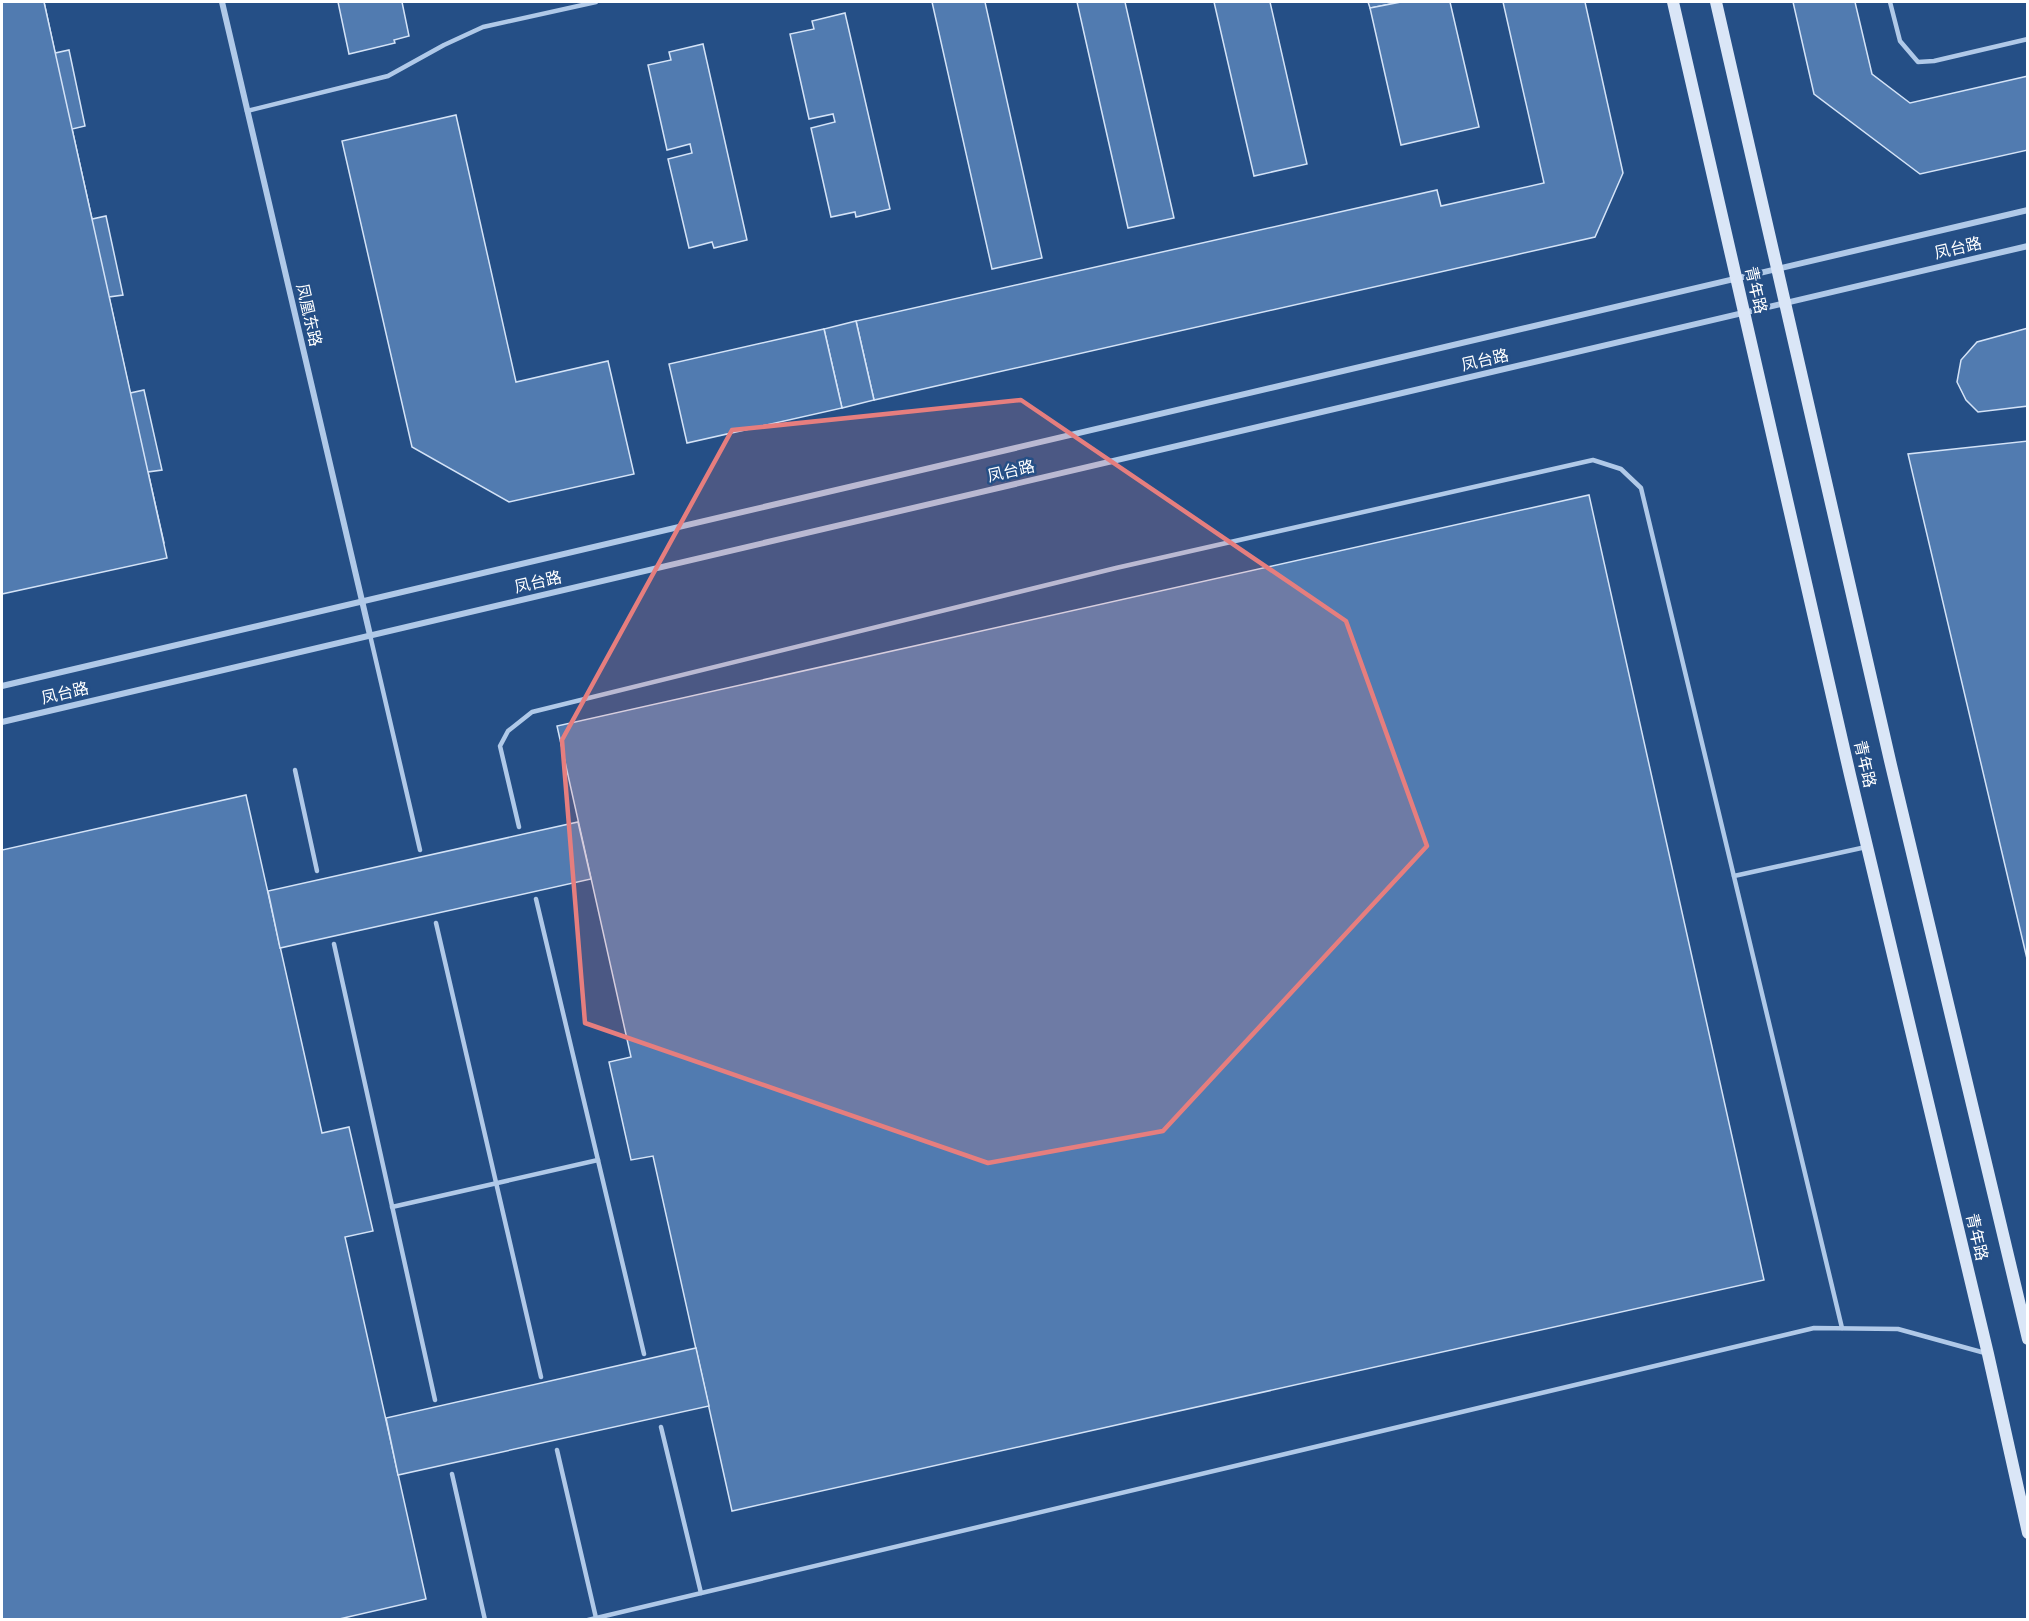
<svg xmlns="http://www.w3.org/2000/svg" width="2029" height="1621" font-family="Rubik,'Noto Sans SC',sans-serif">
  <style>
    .building { fill: #517bb0; stroke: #d4e3f7; stroke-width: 1.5 }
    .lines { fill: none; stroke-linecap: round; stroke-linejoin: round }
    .lane { stroke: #b0c9e8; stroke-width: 4.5 }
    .street { stroke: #b0c9e8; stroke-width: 6 }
    .secondary { stroke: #dae6f7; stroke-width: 12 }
    .marked { fill: #e67e7e; fill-opacity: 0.2; stroke: #e67e7e; stroke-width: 4.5; stroke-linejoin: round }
    .labels { text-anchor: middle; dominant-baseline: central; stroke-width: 5; stroke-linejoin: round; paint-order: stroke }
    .street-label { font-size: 16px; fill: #fff; stroke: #254f86 }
  </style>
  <rect width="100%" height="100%" fill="#254f86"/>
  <g class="building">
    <polygon points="2,2 44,2 55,53 69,50 85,126 72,129 92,219 106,216 123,295 109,297 130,393 144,390 162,470 148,472 164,543 97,558 81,485 49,493 33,419 65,412 43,314 9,321 2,286 2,241 26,236 5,144 2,144"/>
    <polygon points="2,2 44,2 167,558 2,594"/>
    <polygon points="338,2 402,2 409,36 394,40 395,43 349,54"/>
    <polygon points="932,2 985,2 1042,258 992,269"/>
    <polygon points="1077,2 1125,2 1174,218 1128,228"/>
    <polygon points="1214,2 1270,2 1307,164 1254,176"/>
    <polygon points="1368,2 1401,2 1370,8"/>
    <polygon points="1401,2 1450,2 1479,127 1401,145 1370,8"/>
    <polygon points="1503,2 1585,2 1623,173 1595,237 874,400 856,321 1437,190 1441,206 1544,183"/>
    <polygon points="1793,2 1855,2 1872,74 1910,103 2028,76 2028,150 1920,174 1814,94"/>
    <polygon points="845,13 890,209 856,217 855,212 831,217 811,128 835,122 833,114 809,119 790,34 814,29 812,21"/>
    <polygon points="703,44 747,240 714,248 712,242 689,248 668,159 692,153 690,144 667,150 648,65 671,60 669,52"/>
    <polygon points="456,115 516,382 608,361 634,474 509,502 412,447 342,141"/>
    <polygon points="856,321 874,400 842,408 824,329"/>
    <polygon points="2028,328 2028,406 1978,412 1966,400 1957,382 1961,360 1977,342"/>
    <polygon points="824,329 842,408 687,443 669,364"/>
    <polygon points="2028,441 2028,963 1908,454"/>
    <polygon points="1589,495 1764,1280 732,1511 653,1156 631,1160 609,1062 631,1057 557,726"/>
    <polygon points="246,795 322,1133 349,1127 373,1231 345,1237 426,1599 335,1620 2,1620 2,850"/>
    <polygon points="578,822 591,879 280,948 268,891"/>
    <polygon points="696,1348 709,1406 398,1475 386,1418"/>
  </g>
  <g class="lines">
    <g class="lane">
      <polyline points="1890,2 1900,41 1918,62 1934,61 2028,39"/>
      <polyline points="247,111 388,76 444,45 483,27 596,2"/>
      <polyline points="370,635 420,850"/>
      <polyline points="295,770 317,871"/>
      <polyline points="519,827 500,746 508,731 532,712 1116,568 1593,460 1621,469 1641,488 1842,1328"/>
      <polyline points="1734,876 1866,847"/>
      <polyline points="536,899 644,1354"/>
      <polyline points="436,923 541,1377"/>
      <polyline points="334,944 435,1400"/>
      <polyline points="392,1207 598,1160"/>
      <polyline points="661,1427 701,1593"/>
      <polyline points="557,1450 596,1618"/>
      <polyline points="452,1474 485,1620"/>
      <polyline points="588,1620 1814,1328 1898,1329 1985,1353"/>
    </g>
    <g class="street">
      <polyline points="222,2 370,635"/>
      <polyline points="2,686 2028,210"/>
      <polyline points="2,722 2028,246"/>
    </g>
    <g class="secondary">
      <polyline points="1673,2 1850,775 1988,1354 2028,1533"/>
      <polyline points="1716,2 1891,765 2028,1339"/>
    </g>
  </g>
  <path class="marked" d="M1021,400L1346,621L1427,846L1163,1131L988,1163L585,1023L562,740L732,430Z"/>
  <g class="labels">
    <g class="street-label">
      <text transform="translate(1958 248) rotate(-13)">凤台路</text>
      <text transform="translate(1756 290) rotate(77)">青年路</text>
      <text transform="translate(309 315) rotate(77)">凤凰东路</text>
      <text transform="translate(1485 360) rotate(-13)">凤台路</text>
      <text transform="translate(1011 471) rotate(-13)">凤台路</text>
      <text transform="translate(538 582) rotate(-13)">凤台路</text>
      <text transform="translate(65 693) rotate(-13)">凤台路</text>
      <text transform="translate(1865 764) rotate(77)">青年路</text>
      <text transform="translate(1977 1237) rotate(77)">青年路</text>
    </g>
  </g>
  <rect width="2029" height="1621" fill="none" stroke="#ffffff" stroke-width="6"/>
</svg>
